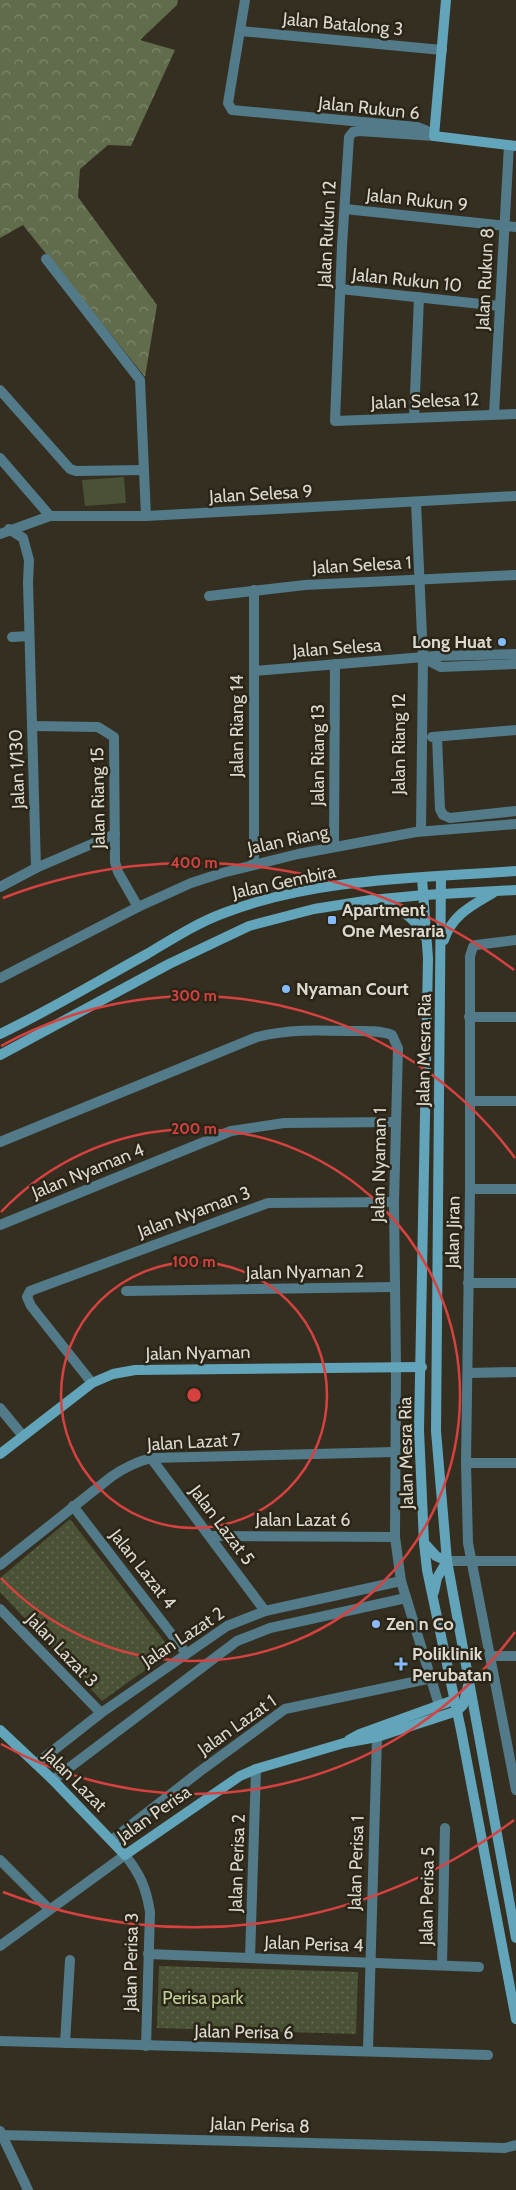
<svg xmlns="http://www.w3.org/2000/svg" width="516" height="2190" font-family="Cabin,sans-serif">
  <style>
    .grass { fill: url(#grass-dots) }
    .forest { fill: url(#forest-crowns) }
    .pitch { fill: #495234 }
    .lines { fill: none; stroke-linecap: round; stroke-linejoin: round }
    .street { stroke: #527a88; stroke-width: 10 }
    .secondary { stroke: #62a4ba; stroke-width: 10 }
    .ring { fill: none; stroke: #d74241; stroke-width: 2.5 }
    .poi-dot { fill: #85bbfb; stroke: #2a2517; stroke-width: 2 }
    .labels { text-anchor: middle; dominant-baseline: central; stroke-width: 5; stroke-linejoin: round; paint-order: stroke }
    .street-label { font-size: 18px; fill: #dbd8cf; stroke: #2a2517 }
    .poi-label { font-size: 18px; font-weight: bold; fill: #dbd8cf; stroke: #2a2517; text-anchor: start }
    .park-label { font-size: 18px; fill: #bed096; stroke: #2a2517 }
    .centre { fill: #d74241; stroke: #2a2517; stroke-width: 2.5 }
    .ring-label { font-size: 15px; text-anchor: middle; font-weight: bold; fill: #d74241; stroke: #2a2517; stroke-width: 5; stroke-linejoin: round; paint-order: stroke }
  </style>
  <defs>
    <pattern id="grass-dots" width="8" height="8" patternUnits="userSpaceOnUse" patternTransform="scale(1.25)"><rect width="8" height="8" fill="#495234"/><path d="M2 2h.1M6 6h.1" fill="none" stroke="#636a50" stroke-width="1.8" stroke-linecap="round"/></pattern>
    <pattern id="forest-crowns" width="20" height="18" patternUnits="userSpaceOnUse" patternTransform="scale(1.25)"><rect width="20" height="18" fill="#616c4c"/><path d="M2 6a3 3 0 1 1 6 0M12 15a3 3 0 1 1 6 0" fill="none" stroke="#7e876d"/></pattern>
  </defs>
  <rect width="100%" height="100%" fill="#342f21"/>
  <g class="grass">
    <polygon points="70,1519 172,1651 102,1701 0,1592 0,1578"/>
    <polygon points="159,1966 358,1972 356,2034 157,2028"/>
  </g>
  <polygon class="forest" points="0,0 178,0 177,5 140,40 175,50 131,146 108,145 80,169 78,197 157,305 145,377 23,225 0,238"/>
  <polygon class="pitch" points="124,477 126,503 85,506 82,480"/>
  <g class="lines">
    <g class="street">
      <polyline points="245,0 228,103 232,110 417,127 425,130 434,136"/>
      <polyline points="240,31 442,50"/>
      <polyline points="434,136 359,131 353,132 349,137 342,246 335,421 516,414"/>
      <polyline points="345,209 516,227"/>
      <polyline points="46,259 140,380 146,516"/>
      <polyline points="340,289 500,306"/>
      <polyline points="0,390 70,469 76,471 144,470"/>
      <polyline points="494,414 509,145"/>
      <polyline points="414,418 419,297"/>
      <polyline points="0,458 50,516"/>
      <polyline points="416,502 423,658 421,831"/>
      <polyline points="9,529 23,538 29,560 28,582 36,868"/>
      <polyline points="0,534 50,516 146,516 516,496"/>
      <polyline points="209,596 305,585 516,575"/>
      <polyline points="12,637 29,636"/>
      <polyline points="423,658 441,667 516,664"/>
      <polyline points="254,671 436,656 516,654"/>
      <polyline points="32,726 98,727 114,737 115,862 118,872 138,907"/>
      <polyline points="432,737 516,730"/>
      <polyline points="437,737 440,809 443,815 450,818 516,811"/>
      <polyline points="334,847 335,664"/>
      <polyline points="254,863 254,590"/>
      <polyline points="0,887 36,868 115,834"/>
      <polyline points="516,940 476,945 473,947 470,956 470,1189 466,1463 468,1543 516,1790"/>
      <polyline points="0,978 138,907 191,883 222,873 298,854 416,832 516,824"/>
      <polyline points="469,1017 516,1017"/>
      <polyline points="470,1101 516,1101"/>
      <path d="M0,1142L257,1037C288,1029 317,1030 350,1031C364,1031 379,1030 392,1035L398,1048L394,1202L396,1367L395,1537L401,1581L439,1705"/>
      <polyline points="470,1189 516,1189"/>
      <polyline points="0,1225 231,1131 284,1123 396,1122"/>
      <polyline points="468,1283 516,1283"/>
      <polyline points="126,1291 394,1287"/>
      <polyline points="468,1373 516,1372"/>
      <polyline points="92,1383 31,1306 27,1297 30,1291 268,1203 394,1202"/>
      <polyline points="0,1408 23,1436"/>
      <polyline points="151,1458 265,1611"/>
      <polyline points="466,1463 516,1463"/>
      <polyline points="73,1506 186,1653"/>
      <polyline points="211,1536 395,1537"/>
      <polyline points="447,1561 516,1561"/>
      <path d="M0,1565L111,1477C125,1467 136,1462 151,1458L395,1452"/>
      <polyline points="0,1609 101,1713"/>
      <polyline points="491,1656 516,1656"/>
      <polyline points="36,1764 101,1713 227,1626 265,1611 401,1581"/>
      <polyline points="53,1780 237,1641 270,1628 406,1598"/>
      <polyline points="112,1840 199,1772 285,1709 432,1678"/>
      <polyline points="0,1860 49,1909"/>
      <path d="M0,1946L125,1855C140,1874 146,1887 150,1912L146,2046"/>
      <polyline points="148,1954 479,1967"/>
      <polyline points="250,1958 256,1769"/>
      <polyline points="442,1965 445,1828"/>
      <polyline points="0,2041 488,2055"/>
      <polyline points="65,2043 70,1960"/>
      <polyline points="368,2050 377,1737"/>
      <polyline points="0,2131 28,2190"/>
      <polyline points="2,2135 505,2148 516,2145"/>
    </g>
    <g class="secondary">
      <polyline points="446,0 434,136 516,146"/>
      <polyline points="441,876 436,1431 447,1561 516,1938"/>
      <polyline points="422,878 428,958 419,1430 424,1543 427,1570 461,1730 516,2019"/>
      <path d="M379,900C399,909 415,916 424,936"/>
      <path d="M444,940C452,915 471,906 493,893"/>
      <path d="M0,1034C50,1010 98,981 147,954C172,939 197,923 224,913C314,878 421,878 516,871"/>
      <polyline points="0,1055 169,964 249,926 314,909 371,900 424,895 516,890"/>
      <polyline points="0,1454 92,1383 113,1374 135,1370 422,1367"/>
      <polyline points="425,1544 436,1556 447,1561"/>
      <polyline points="434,1592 437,1578 447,1561"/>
      <polyline points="0,1730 53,1780 125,1855 240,1776 256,1769 344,1743 377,1737 457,1711 463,1705 468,1686"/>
      <polyline points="349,1740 360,1734 454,1700"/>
    </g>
  </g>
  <g class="ring">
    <circle cx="194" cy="1395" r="133"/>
    <path d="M1 1212A266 266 0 1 1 1 1578"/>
    <path d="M515 1632A399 399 0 0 1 1 1744M1 1046A399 399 0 0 1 515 1158"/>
    <path d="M514 1820A532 532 0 0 1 3 1892M3 898A532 532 0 0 1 514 970"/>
  </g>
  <g class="poi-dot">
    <circle cx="502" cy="642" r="5"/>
    <rect x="327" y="915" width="10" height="10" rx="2.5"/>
    <circle cx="286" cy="989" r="5"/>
    <circle cx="376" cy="1624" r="5"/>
    <path d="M398.5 1656.5h5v5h5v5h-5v5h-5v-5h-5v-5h5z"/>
  </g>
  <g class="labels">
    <g class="street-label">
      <text transform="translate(343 24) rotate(5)">Jalan Batalong 3</text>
      <text transform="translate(369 108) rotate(6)">Jalan Rukun 6</text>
      <text transform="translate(417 200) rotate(6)">Jalan Rukun 9</text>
      <text transform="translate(327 234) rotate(-87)">Jalan Rukun 12</text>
      <text transform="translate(485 279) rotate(-87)">Jalan Rukun 8</text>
      <text transform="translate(407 280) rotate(6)">Jalan Rukun 10</text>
      <text transform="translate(425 401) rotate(-2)">Jalan Selesa 12</text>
      <text transform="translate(261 494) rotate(-3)">Jalan Selesa 9</text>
      <text transform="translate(362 565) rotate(-3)">Jalan Selesa 1</text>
      <text transform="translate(337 648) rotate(-4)">Jalan Selesa</text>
      <text transform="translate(237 726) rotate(-90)">Jalan Riang 14</text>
      <text transform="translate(399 744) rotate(-90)">Jalan Riang 12</text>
      <text transform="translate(318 755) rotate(-90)">Jalan Riang 13</text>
      <text transform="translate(17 769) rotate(-92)">Jalan 1/130</text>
      <text transform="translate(98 798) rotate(-91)">Jalan Riang 15</text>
      <text transform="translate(288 840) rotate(-12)">Jalan Riang</text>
      <text transform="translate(284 882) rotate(-12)">Jalan Gembira</text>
      <text transform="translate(424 1050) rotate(-89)">Jalan Mesra Ria</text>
      <text transform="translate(379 1165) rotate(-89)">Jalan Nyaman 1</text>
      <text transform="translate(88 1171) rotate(-22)">Jalan Nyaman 4</text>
      <text transform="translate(194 1212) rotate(-20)">Jalan Nyaman 3</text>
      <text transform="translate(453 1232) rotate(-89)">Jalan Jiran</text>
      <text transform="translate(305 1272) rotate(-1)">Jalan Nyaman 2</text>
      <text transform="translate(198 1353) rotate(-1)">Jalan Nyaman</text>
      <text transform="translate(194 1442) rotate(-3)">Jalan Lazat 7</text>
      <text transform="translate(406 1453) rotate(-91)">Jalan Mesra Ria</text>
      <text x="303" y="1520">Jalan Lazat 6</text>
      <text transform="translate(222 1525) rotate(53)">Jalan Lazat 5</text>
      <text transform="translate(143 1569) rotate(52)">Jalan Lazat 4</text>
      <text transform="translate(183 1637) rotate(-33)">Jalan Lazat 2</text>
      <text transform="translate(62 1650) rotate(46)">Jalan Lazat 3</text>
      <text transform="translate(237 1725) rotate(-35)">Jalan Lazat 1</text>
      <text transform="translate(75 1780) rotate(45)">Jalan Lazat</text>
      <text transform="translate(154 1814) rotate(-35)">Jalan Perisa</text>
      <text transform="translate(237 1863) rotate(-88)">Jalan Perisa 2</text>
      <text transform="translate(356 1863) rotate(-88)">Jalan Perisa 1</text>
      <text transform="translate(427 1896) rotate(-89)">Jalan Perisa 5</text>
      <text transform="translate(314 1944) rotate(2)">Jalan Perisa 4</text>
      <text transform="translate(131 1962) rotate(-89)">Jalan Perisa 3</text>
      <text transform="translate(244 2032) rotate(1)">Jalan Perisa 6</text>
      <text transform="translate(260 2125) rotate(2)">Jalan Perisa 8</text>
    </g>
    <g class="poi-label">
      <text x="492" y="642" text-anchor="end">Long Huat</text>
      <text x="342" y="910">Apartment<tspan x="342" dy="21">One Mesraria</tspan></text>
      <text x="296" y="989">Nyaman Court</text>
      <text x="386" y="1624">Zen n Co</text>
      <text x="412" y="1654">Poliklinik<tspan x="412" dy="21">Perubatan</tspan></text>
    </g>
    <g class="park-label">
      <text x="203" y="1998">Perisa park</text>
    </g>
  </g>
  <circle cx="194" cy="1395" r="8" class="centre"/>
  <g class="ring-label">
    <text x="194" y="868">400 m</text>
    <text x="194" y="1001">300 m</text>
    <text x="194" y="1134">200 m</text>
    <text x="194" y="1267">100 m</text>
  </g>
</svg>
